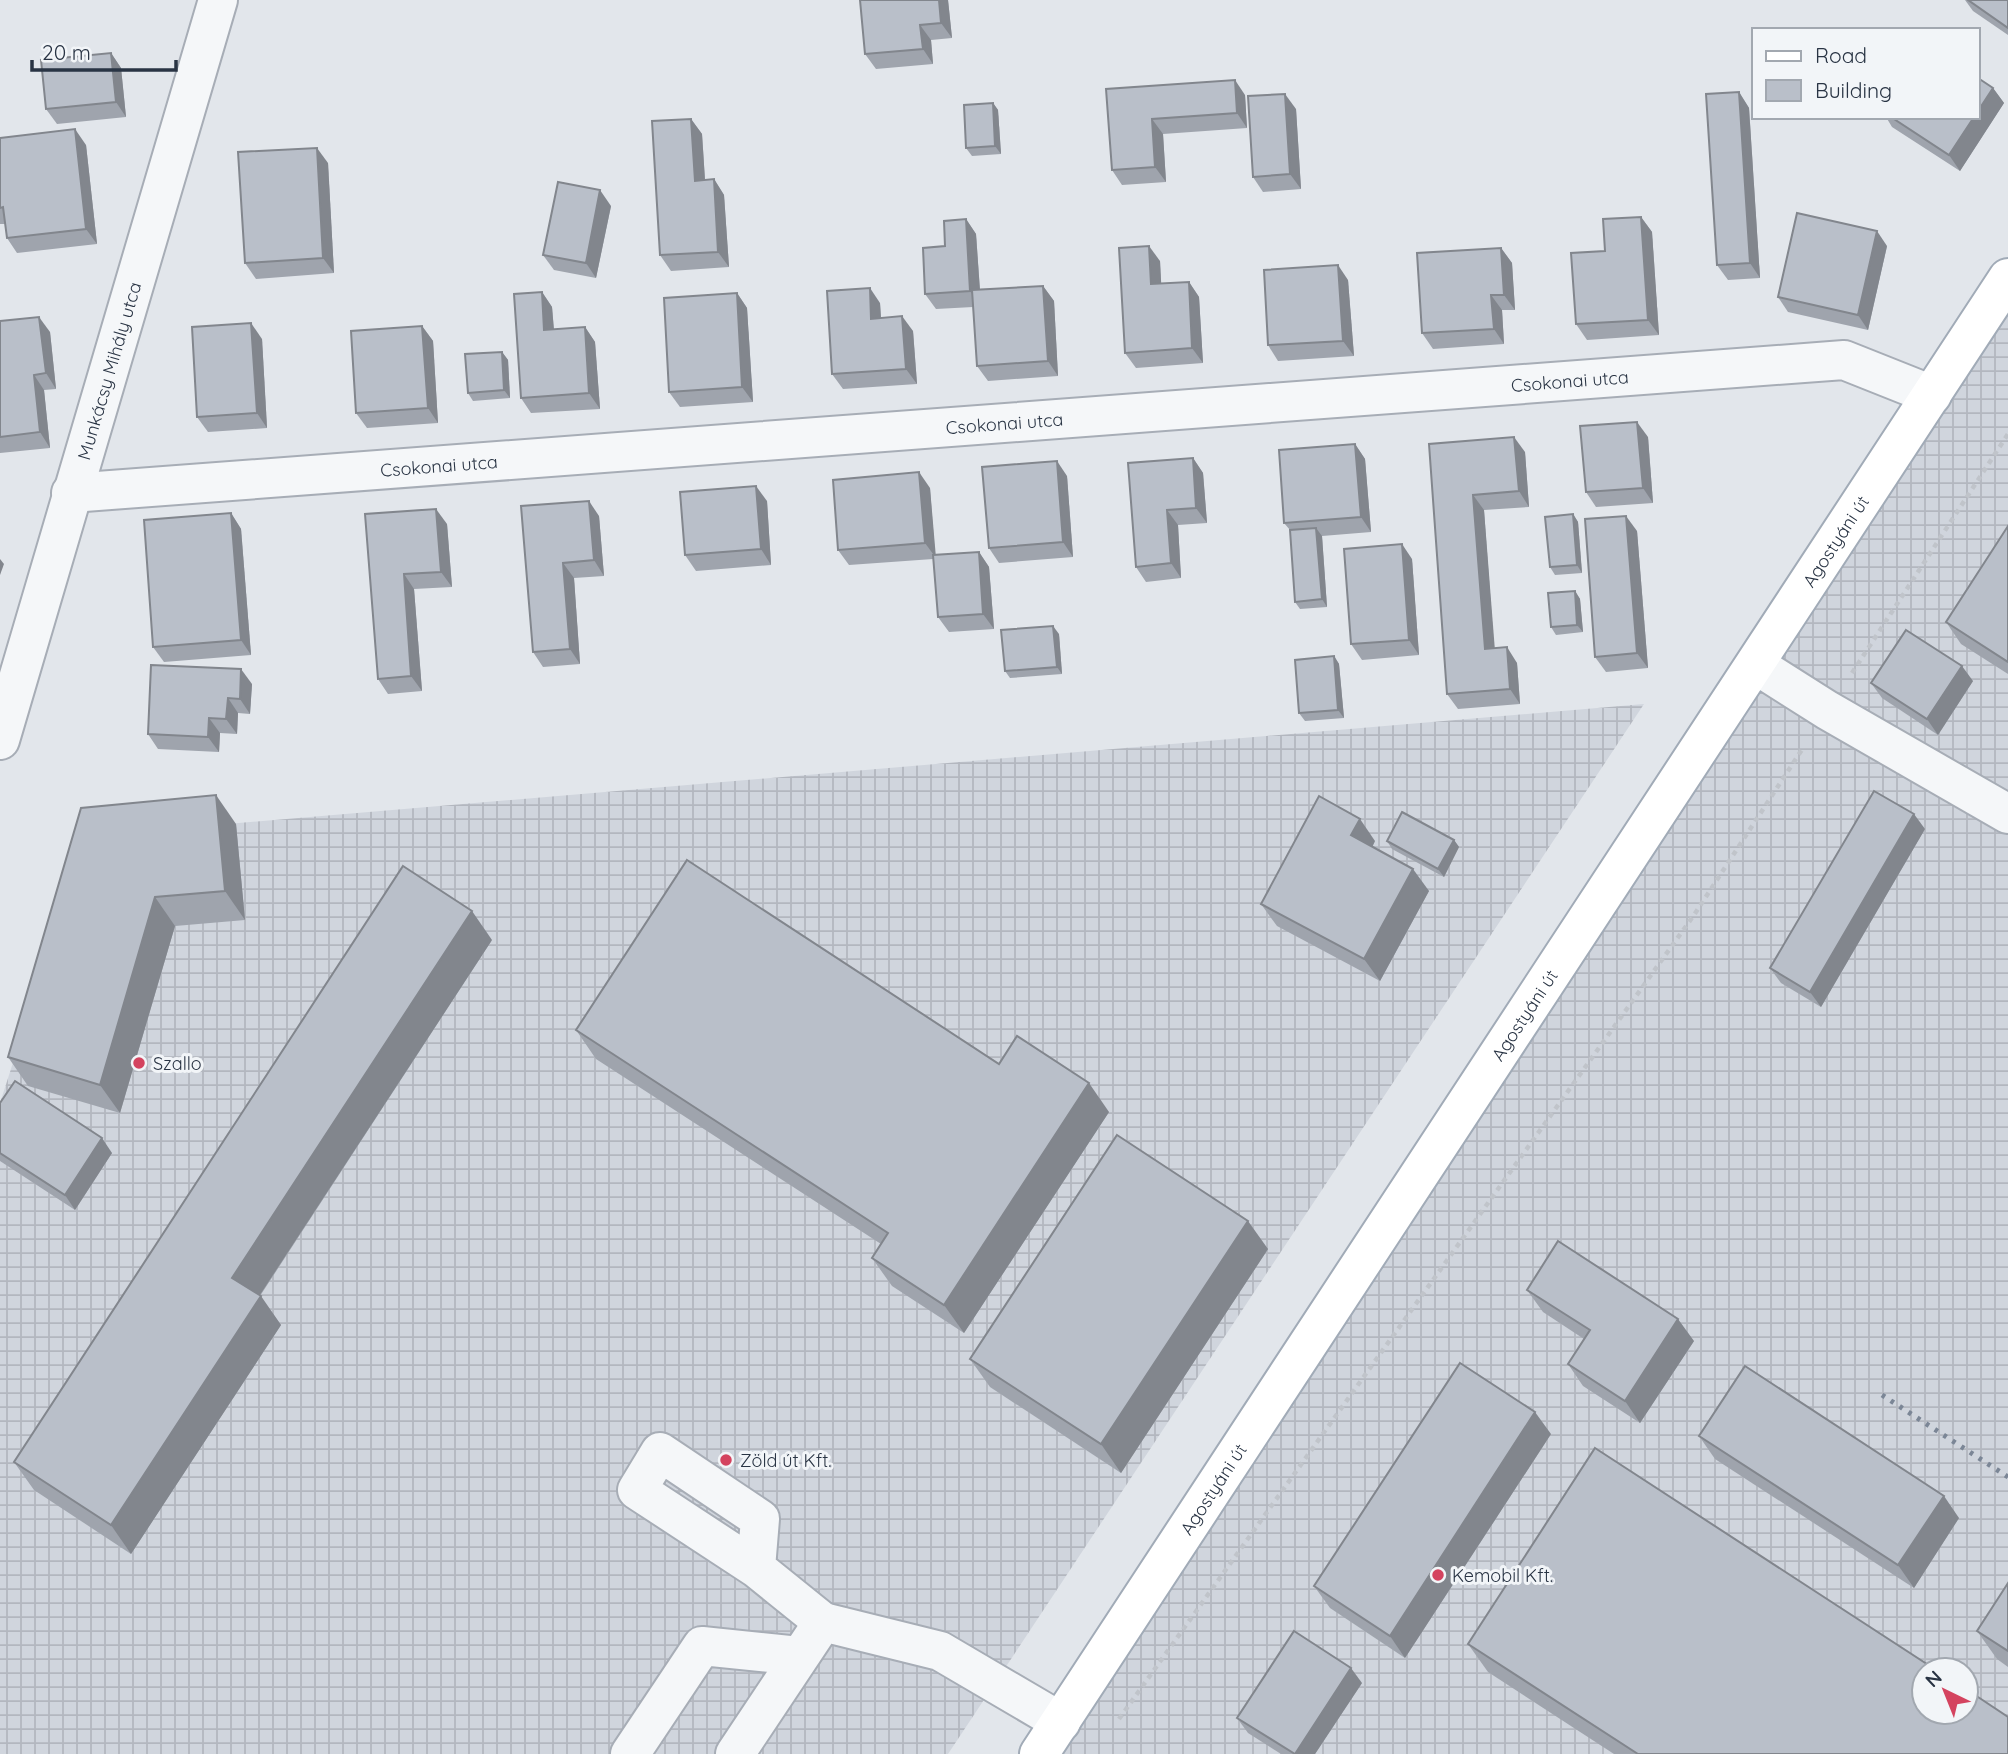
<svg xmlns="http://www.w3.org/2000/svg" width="2008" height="1754" font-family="Quicksand,sans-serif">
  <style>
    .industrial { fill: url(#industrial-grid); fill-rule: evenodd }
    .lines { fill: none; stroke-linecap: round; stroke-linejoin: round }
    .minor-casing { stroke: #a7adb6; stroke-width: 42 }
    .major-casing { stroke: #a1abb7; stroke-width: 42 }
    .path { stroke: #c0c4ca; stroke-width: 4.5; stroke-dasharray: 5 5; stroke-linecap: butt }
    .minor { stroke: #f5f7f9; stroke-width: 38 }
    .major { stroke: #fff; stroke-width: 38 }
    .rail { stroke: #7b8696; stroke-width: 5; stroke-dasharray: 3.5 7; stroke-linecap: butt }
    .wall { fill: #9fa4ad }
    .shaded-wall { fill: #82868d }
    .building { fill: #b9bfc9; stroke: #82868d; stroke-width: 2 }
    .poi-dot { fill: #d4435f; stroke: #f2f5f8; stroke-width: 2.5 }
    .labels { text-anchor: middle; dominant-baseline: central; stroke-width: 6; stroke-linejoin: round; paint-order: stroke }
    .street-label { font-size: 18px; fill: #293444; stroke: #f2f5f8 }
    .poi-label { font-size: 18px; fill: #293444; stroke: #f2f5f8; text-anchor: start }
  </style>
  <defs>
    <pattern id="industrial-grid" width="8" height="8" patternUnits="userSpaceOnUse" patternTransform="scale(1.75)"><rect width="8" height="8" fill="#d0d5dd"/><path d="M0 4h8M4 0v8" fill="none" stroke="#b3b7bf"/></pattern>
  </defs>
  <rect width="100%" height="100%" fill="#e2e6eb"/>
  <g class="industrial">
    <path d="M2008,278V1754H1039ZM1924,1670H1966V1712H1924Z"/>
    <polygon points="1644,704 948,1754 0,1754 0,1103 86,836"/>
  </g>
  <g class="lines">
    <g class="minor-casing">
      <g id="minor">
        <path id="s1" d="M71,493L1844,360L1932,395"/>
        <polyline points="1756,665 1827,710 2008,814"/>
        <path id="s2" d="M0,740L218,0"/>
        <polyline points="756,1568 637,1490 660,1452 760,1519 756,1568 823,1622"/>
        <polyline points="630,1754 702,1646 799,1656"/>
        <polyline points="735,1754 823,1622 940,1651 1061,1722"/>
      </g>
    </g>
    <g class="major-casing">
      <g id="major">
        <path id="s3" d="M1039,1754L2008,278"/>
      </g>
    </g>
    <g class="path">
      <polyline points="1852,673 2008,434"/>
      <polyline points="1119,1719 1694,915 1803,748"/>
    </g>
    <use href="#minor" class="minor"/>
    <use href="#major" class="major"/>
    <polyline class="rail" points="1882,1395 2008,1477"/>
  </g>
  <g class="wall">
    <polygon points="948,0 952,38 931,40 933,64 876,69 865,54"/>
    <polygon points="1965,0 2008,0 2008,35 1973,11"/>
    <polygon points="111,53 121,68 126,117 57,124 46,109"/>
    <polygon points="1993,88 2004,103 1960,171 1892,127 1886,117 1978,117"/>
    <polygon points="1106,89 1245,95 1247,128 1163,134 1166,182 1122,185 1112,170"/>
    <polygon points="1739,92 1749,108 1760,278 1728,280 1717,265"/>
    <polygon points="993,103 998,110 1001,154 972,156 966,148"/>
    <polygon points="1296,109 1301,189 1263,192 1253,177"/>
    <polygon points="691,119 702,134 705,180 714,179 724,195 729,267 671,271 660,255"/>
    <polygon points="0,138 86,145 97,244 17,253 7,238 5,224 0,224"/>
    <polygon points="328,163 334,273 256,279 245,263"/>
    <polygon points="611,206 596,278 554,270 543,255"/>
    <polygon points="1641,217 1652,232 1659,335 1587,340 1576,324 1605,251"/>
    <polygon points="966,219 976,234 980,290 1043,286 1054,301 1058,376 988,381 977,366 973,307 936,309 925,294 945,246"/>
    <polygon points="1887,246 1868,330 1788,312 1778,297"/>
    <polygon points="1501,248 1512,263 1515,310 1502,310 1504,344 1433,349 1422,333"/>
    <polygon points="1160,261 1161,284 1189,282 1199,297 1203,363 1136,368 1125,353"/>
    <polygon points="1348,280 1354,356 1278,361 1268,345"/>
    <polygon points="542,292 552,307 554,329 585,327 595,342 600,409 531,413 521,398"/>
    <polygon points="737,293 747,308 753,402 680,407 669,392"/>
    <polygon points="880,303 881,318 913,331 917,384 843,389 832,374"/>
    <polygon points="0,321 50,332 56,389 44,390 50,448 0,453"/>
    <polygon points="422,326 433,341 438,423 367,428 356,413"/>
    <polygon points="262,339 267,428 208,432 197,417"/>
    <polygon points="502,352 508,360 510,398 473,401 468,393"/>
    <polygon points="1648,437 1653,503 1596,507 1586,492"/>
    <polygon points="1355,444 1365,459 1371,532 1322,536 1327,607 1300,609 1295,602 1290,530 1284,523"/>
    <polygon points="1429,444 1525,452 1529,507 1484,510 1494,648 1517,663 1520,704 1458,709 1447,694"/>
    <polygon points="1193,458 1203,473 1207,523 1178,525 1181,578 1146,582 1136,567"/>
    <polygon points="1067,476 1073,557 999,563 989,548"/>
    <polygon points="930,488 935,555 979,552 989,567 994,629 949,632 938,617 933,559 849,565 838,550"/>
    <polygon points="767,501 771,565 696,571 685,555"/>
    <polygon points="521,506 599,516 604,576 574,578 580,664 543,667 533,652"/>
    <polygon points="231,513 241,529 251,655 164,662 153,647"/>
    <polygon points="365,514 447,524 452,587 414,589 422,691 388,694 378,679"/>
    <polygon points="1573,514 1578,522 1582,573 1555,575 1550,567"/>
    <polygon points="2008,526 2008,674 1961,644 1946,622"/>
    <polygon points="1637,531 1648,668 1606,672 1595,657"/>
    <polygon points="1412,559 1419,655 1362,660 1351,644"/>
    <polygon points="1575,591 1580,599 1583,632 1556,635 1551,627"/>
    <polygon points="1059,634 1062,674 1010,678 1005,671"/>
    <polygon points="1334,656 1339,664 1344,718 1305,721 1299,713"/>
    <polygon points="1973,681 1938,735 1882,698 1871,683"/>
    <polygon points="252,684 250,714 238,713 237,734 220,733 219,752 158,749 148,734"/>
    <polygon points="81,808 236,824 245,920 175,926 120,1113 28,1086 8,1057"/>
    <polygon points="1925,829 1821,1007 1781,983 1770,968"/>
    <polygon points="1454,840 1459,847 1444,877 1392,849 1387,841"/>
    <polygon points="1375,841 1372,847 1429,891 1380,981 1277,926 1261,904"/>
    <polygon points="492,940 260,1296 281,1325 131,1554 34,1490 14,1462"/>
    <polygon points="576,1030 999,1064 1109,1112 964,1333 892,1286 872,1258 881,1244 596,1059"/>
    <polygon points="0,1103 112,1153 75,1210 0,1161"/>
    <polygon points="1268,1249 1121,1473 990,1387 970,1359"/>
    <polygon points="1527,1290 1694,1341 1640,1423 1583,1386 1568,1364 1584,1339 1543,1312"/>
    <polygon points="1551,1434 1405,1658 1330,1608 1314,1586"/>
    <polygon points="1699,1436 1959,1518 1914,1588 1715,1459"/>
    <polygon points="2008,1583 2008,1667 1997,1659 1977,1631"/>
    <polygon points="1468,1644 2008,1754 1614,1754 1488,1672"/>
    <polygon points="1362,1683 1315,1754 1281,1754 1248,1733 1237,1718"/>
  </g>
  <g class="shaded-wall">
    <polygon points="939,0 948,0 952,38 941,23"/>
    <polygon points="920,25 931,40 933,64 923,49"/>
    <polygon points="111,53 121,68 126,117 116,102"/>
    <polygon points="1235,80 1245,95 1247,128 1237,113"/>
    <polygon points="1993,88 2004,103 1960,171 1949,155 1974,117 1978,117 1978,111"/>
    <polygon points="1739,92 1749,108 1760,278 1750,263"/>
    <polygon points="1285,94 1296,109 1301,189 1290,174"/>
    <polygon points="993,103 998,110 1001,154 995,146"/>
    <polygon points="691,119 702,134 706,196 695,181"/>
    <polygon points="1152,119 1163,134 1166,182 1155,167"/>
    <polygon points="75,129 86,145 97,244 86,229"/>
    <polygon points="317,148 328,163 334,273 323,258"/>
    <polygon points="714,179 724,195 729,267 718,252"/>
    <polygon points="600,190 611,206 596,278 586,263"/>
    <polygon points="1641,217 1652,232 1659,335 1648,320"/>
    <polygon points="966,219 976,234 981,306 970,291"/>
    <polygon points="1877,231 1887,246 1868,330 1858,315"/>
    <polygon points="1149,246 1160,261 1162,299 1151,284"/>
    <polygon points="1501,248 1512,263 1515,310 1504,295"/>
    <polygon points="1338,265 1348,280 1354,356 1343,341"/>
    <polygon points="1189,282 1199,297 1203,363 1192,348"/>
    <polygon points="1043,286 1054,301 1058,376 1048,361"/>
    <polygon points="870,288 880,303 882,334 871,319"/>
    <polygon points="542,292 552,307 555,345 544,330"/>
    <polygon points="737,293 747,308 753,402 742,387"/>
    <polygon points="1491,295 1502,310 1504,344 1494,329"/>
    <polygon points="902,316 913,331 917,384 906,369"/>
    <polygon points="39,317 50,332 56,389 46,373"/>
    <polygon points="251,323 262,339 267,428 257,413"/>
    <polygon points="422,326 433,341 438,423 428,408"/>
    <polygon points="585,327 595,342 600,409 589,393"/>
    <polygon points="502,352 508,360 510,398 504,390"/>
    <polygon points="34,375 44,390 50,448 40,432"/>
    <polygon points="1637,422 1648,437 1653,503 1643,488"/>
    <polygon points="1514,437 1525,452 1529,507 1519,491"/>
    <polygon points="1355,444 1365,459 1371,532 1361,517"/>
    <polygon points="1193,458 1203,473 1207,523 1196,508"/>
    <polygon points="1057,461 1067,476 1073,557 1063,542"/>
    <polygon points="919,472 930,488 936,558 925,543"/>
    <polygon points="756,486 767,501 771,565 761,549"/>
    <polygon points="1473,495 1484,510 1496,664 1485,649"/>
    <polygon points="589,501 599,516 604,576 594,560"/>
    <polygon points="436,509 447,524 452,587 441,572"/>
    <polygon points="1167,510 1178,525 1181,578 1171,563"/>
    <polygon points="231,513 241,529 251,655 241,640"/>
    <polygon points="1573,514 1578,522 1582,573 1577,565"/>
    <polygon points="1626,516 1637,531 1648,668 1637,653"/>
    <polygon points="1316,528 1322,536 1327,607 1322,599"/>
    <polygon points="1402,544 1412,559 1419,655 1409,640"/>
    <polygon points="979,552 989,567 994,629 983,614"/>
    <polygon points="0,559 4,564 0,575"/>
    <polygon points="563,563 574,578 580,664 570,649"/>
    <polygon points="404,574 414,589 422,691 411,676"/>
    <polygon points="1575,591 1580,599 1583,632 1577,625"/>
    <polygon points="1053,626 1059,634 1062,674 1057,667"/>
    <polygon points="1507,647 1517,663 1520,704 1510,689"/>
    <polygon points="1334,656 1339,664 1344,718 1338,710"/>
    <polygon points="1962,666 1973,681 1938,735 1927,719"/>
    <polygon points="241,669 252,684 250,714 240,699"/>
    <polygon points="228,698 238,713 237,734 226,719"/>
    <polygon points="209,718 220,733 219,752 208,737"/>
    <polygon points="216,795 236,824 245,920 225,891"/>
    <polygon points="1914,814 1925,829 1821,1007 1810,992"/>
    <polygon points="1360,819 1375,841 1367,858 1351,835"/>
    <polygon points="1454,840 1459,847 1444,877 1438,869"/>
    <polygon points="1413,869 1429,891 1380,981 1364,959"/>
    <polygon points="155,897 175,926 120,1113 100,1085"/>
    <polygon points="472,911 492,940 252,1307 232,1278"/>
    <polygon points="1089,1083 1109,1112 964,1333 944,1305"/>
    <polygon points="102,1138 112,1153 75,1210 65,1195"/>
    <polygon points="1248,1221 1268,1249 1121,1473 1101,1444"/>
    <polygon points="261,1296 281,1325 131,1554 111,1525"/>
    <polygon points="1678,1319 1694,1341 1640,1423 1625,1401"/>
    <polygon points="1535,1412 1551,1434 1405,1658 1390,1636"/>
    <polygon points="1944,1496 1959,1518 1914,1588 1898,1565"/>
    <polygon points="1351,1668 1362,1683 1315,1754 1295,1754"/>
  </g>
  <g class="building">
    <polygon points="860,0 939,0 941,23 920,25 923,49 865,54"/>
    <polygon points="1968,0 2008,0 2008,28"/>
    <polygon points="111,53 116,102 46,109 41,60"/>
    <polygon points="1978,78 1993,88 1978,111"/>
    <polygon points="1235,80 1237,113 1152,119 1155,167 1112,170 1106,89"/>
    <polygon points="1739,92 1750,263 1717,265 1706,94"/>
    <polygon points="1285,94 1290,174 1253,177 1248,96"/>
    <polygon points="993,103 995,146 966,148 964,105"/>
    <polygon points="1891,117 1974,117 1949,155"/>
    <polygon points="691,119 695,181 714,179 718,252 660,255 652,121"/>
    <polygon points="75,129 86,229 7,238 3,207 0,208 0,138"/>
    <polygon points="317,148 323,258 245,263 238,152"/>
    <polygon points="558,182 600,190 586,263 543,255"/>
    <polygon points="1797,213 1877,231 1858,315 1778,297"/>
    <polygon points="1641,217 1648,320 1576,324 1571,253 1605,251 1603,219"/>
    <polygon points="966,219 970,291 925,294 923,248 945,246 944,221"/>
    <polygon points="1149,246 1151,284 1189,282 1192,348 1125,353 1119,248"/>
    <polygon points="1501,248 1504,295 1491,295 1494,329 1422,333 1417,253"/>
    <polygon points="1338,265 1343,341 1268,345 1264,270"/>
    <polygon points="1043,286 1048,361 977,366 972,290"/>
    <polygon points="870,288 871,319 902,316 906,369 832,374 827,291"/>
    <polygon points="542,292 544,330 585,327 589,393 521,398 514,294"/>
    <polygon points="737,293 742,387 669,392 664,298"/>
    <polygon points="39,317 46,373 34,375 40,432 0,437 0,321"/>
    <polygon points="251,323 257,413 197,417 192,327"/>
    <polygon points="422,326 428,408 356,413 351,331"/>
    <polygon points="502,352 504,390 468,393 465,354"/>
    <polygon points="1637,422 1643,488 1586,492 1580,426"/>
    <polygon points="1514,437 1519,491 1473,495 1485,649 1507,647 1510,689 1447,694 1429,444"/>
    <polygon points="1355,444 1361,517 1284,523 1279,450"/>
    <polygon points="1193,458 1196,508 1167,510 1171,563 1136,567 1128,463"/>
    <polygon points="1057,461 1063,542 989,548 982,467"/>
    <polygon points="919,472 925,543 838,550 833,480"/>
    <polygon points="756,486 761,549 685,555 680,492"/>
    <polygon points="589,501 594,560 563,563 570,649 533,652 521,506"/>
    <polygon points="436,509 441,572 404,574 411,676 378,679 365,514"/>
    <polygon points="231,513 241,640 153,647 144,520"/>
    <polygon points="1573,514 1577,565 1550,567 1545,517"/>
    <polygon points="1626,516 1637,653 1595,657 1585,519"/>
    <polygon points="2008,526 2008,662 1946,622"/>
    <polygon points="1316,528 1322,599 1295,602 1290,530"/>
    <polygon points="1402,544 1409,640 1351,644 1344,549"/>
    <polygon points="979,552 983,614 938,617 933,555"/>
    <polygon points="1575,591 1577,625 1551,627 1548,593"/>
    <polygon points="1053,626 1057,667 1005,671 1001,630"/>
    <polygon points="1906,630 1962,666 1927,719 1871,683"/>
    <polygon points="1334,656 1338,710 1299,713 1295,660"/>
    <polygon points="151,665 241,669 240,699 228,698 226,719 209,718 208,737 148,734"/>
    <polygon points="1874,791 1914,814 1810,992 1770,968"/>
    <polygon points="216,795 225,891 155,897 100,1085 8,1057 81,808"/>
    <polygon points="1319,796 1360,819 1351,835 1413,869 1364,959 1261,904"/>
    <polygon points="1402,812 1454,840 1438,869 1387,841"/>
    <polygon points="687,860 999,1064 1017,1036 1089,1083 944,1305 872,1258 888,1233 576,1030"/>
    <polygon points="403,866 472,911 232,1278 261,1296 111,1525 14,1462"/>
    <polygon points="15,1081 102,1138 65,1195 0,1153 0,1103"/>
    <polygon points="1117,1135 1248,1221 1101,1444 970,1359"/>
    <polygon points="1558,1241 1678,1319 1625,1401 1568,1364 1590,1330 1527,1290"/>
    <polygon points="1460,1363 1535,1412 1390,1636 1314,1586"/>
    <polygon points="1745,1366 1944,1496 1898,1565 1699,1436"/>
    <polygon points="1595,1448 1936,1670 1924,1670 1924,1712 1966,1712 1966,1689 2008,1717 2008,1754 1638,1754 1468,1644"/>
    <polygon points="2008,1583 2008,1651 1977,1631"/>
    <polygon points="1294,1631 1351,1668 1295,1754 1237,1718"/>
  </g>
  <g class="poi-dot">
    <circle cx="139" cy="1063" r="7"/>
    <circle cx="726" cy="1460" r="7"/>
    <circle cx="1438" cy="1575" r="7"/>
  </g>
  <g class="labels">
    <g class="street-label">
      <text stroke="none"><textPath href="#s2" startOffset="385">Munkácsy Mihály utca</textPath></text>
      <text stroke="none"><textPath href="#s1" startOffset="1503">Csokonai utca</textPath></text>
      <text stroke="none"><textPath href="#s1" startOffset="936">Csokonai utca</textPath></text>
      <text stroke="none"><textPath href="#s1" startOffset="369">Csokonai utca</textPath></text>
      <text stroke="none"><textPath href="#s3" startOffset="1451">Agostyáni út</textPath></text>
      <text stroke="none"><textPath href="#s3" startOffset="884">Agostyáni út</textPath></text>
      <text stroke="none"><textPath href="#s3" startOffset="317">Agostyáni út</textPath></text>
    </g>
    <g class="poi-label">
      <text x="153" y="1063">Szallo</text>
      <text x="740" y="1460">Zöld út Kft.</text>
      <text x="1452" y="1575">Kemobil Kft.</text>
    </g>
  </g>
  <rect x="1752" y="28" width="228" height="91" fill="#f2f5f8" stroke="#a2a8b0" stroke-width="2"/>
  <rect x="1766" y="51" width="35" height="10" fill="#ffffff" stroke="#a2a8b0" stroke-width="2"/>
  <text x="1815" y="63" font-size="21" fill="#293444">Road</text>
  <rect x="1766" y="80" width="35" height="21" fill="#b9bfc9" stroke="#a2a8b0" stroke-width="2"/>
  <text x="1815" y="98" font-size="21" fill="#293444">Building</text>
  <g transform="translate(1945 1691) rotate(317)"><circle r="33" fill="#f2f5f8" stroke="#a2a8b0" stroke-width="2"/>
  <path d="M0-5L12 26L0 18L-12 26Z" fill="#d4435f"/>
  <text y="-10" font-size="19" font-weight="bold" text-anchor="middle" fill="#293444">N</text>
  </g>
  <path d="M32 60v10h144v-10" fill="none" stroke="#293444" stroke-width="3.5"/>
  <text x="42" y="60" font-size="21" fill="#293444" stroke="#f2f5f8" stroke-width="5" paint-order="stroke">20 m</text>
</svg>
